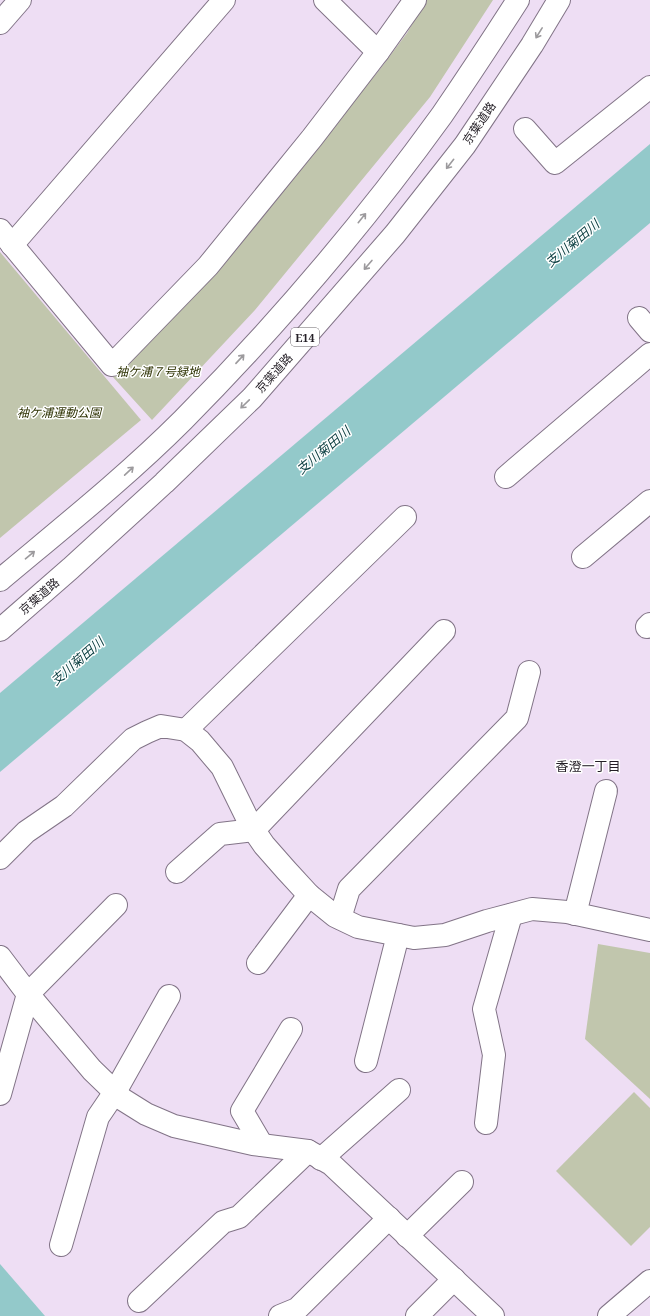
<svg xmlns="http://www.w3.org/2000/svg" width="650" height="1316" font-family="'Noto Serif','Noto Sans JP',serif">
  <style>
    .green { fill: #c1c6ad }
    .water { fill: #93c9ca }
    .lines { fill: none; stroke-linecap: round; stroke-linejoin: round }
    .minor-casing { stroke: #827487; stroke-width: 24 }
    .highway-casing { stroke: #827487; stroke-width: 24 }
    .minor { stroke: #fff; stroke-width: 22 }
    .highway { stroke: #fff; stroke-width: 22 }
    .oneway { stroke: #9c9a9d }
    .labels { text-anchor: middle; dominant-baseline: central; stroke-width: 3; stroke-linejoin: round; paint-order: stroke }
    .shield { fill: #fff; stroke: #666267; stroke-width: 1 }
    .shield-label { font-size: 11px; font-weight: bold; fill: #241f26 }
    .street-label { font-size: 12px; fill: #241f26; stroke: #fff }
    .park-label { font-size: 12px; font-style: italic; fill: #2c3100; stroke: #fff }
    .water-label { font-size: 13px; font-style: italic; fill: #0a3e40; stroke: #fff }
    .neighbourhood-label { font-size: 13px; fill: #241f26; stroke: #fff }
  </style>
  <rect width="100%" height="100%" fill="#eedef4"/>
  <g class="green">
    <polygon points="426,0 493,0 430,97 255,310 152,420 112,376 186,302 307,158 380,69 407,33"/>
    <polygon points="0,252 141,420 0,538"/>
    <polygon points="598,944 650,953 650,1099 585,1039"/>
    <polygon points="634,1092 650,1108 650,1227 631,1246 556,1171"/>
  </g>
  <g class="water">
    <polygon points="650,144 650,223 0,772 0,693"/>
    <polygon points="0,1264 45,1316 0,1316"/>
  </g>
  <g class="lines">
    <g class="minor-casing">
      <g id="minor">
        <polyline points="325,0 378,52"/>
        <polyline points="0,23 20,0"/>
        <polyline points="525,129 555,163 650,87"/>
        <polyline points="0,230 112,365 208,266 312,138 378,52 415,0"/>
        <polyline points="12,245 224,0"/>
        <polyline points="639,318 650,331"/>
        <polyline points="506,477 650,354"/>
        <polyline points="583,557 650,501"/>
        <polyline points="647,627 650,624"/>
        <polyline points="186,730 405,517"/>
        <polyline points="0,858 26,832 64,806 133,739 147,732 161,726 186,730 200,741 222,767 251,826 264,845 286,870 309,895 335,916 358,927 414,938 445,935 487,921 532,909 567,912 650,930"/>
        <polyline points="177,872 220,834 254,830 444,631"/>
        <polyline points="575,914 606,791"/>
        <polyline points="340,918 349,889 517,718 529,672"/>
        <polyline points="0,957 28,994 92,1070 122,1099 146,1114 174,1126 253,1144 308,1151 331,1164 493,1316"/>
        <polyline points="258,963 309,895"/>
        <polyline points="366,1061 398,935"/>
        <polyline points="0,1094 28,994 116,905"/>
        <polyline points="486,1123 494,1055 484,1009 511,915"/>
        <polyline points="262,1145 242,1111 291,1029"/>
        <polyline points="321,1159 399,1090"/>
        <polyline points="407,1236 462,1182"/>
        <polyline points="61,1245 98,1117 115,1092 169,996"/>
        <polyline points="139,1301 223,1222 239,1217 308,1151"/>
        <polyline points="280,1316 297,1309 389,1218"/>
        <polyline points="417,1316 454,1279"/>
        <polyline points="609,1316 650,1281"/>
      </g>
    </g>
    <g class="highway-casing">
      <g id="highway">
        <path d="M0,580C62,528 126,477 183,420C277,325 364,223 442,115C468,77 493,39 518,0"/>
        <polyline points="0,630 71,568 164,483 252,398 395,234 465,145 532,45 559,0"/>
      </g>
    </g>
    <use href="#minor" class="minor"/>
    <use href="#highway" class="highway"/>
  </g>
  <defs><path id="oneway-shaft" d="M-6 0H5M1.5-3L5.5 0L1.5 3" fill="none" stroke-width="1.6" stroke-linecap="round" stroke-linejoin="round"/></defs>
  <g class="oneway">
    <use href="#oneway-shaft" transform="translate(539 33) rotate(122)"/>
    <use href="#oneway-shaft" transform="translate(450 164) rotate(128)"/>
    <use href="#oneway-shaft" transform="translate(362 218) rotate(-51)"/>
    <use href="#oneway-shaft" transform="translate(368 265) rotate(131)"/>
    <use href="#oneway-shaft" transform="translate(240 359) rotate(-47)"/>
    <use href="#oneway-shaft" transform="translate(245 404) rotate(136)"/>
    <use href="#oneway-shaft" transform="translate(129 471) rotate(-43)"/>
    <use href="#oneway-shaft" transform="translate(30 555) rotate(-40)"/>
  </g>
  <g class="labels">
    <rect class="shield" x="291" y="328" width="28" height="18" rx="3"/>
    <g class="shield-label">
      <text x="305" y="337">E14</text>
    </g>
    <g class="street-label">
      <text transform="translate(479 123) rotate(-56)">京葉道路</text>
      <text transform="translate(274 373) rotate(-48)">京葉道路</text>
      <text transform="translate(39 596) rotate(-41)">京葉道路</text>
    </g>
    <g class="park-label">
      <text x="158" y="371">袖ケ浦７号緑地</text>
      <text x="59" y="412">袖ケ浦運動公園</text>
    </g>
    <g class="water-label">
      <text transform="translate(572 243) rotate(-40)">支川菊田川</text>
      <text transform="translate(323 450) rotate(-40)">支川菊田川</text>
      <text transform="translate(77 661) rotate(-41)">支川菊田川</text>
    </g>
    <g class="neighbourhood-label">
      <text x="588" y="766">香澄一丁目</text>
    </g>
  </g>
</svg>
